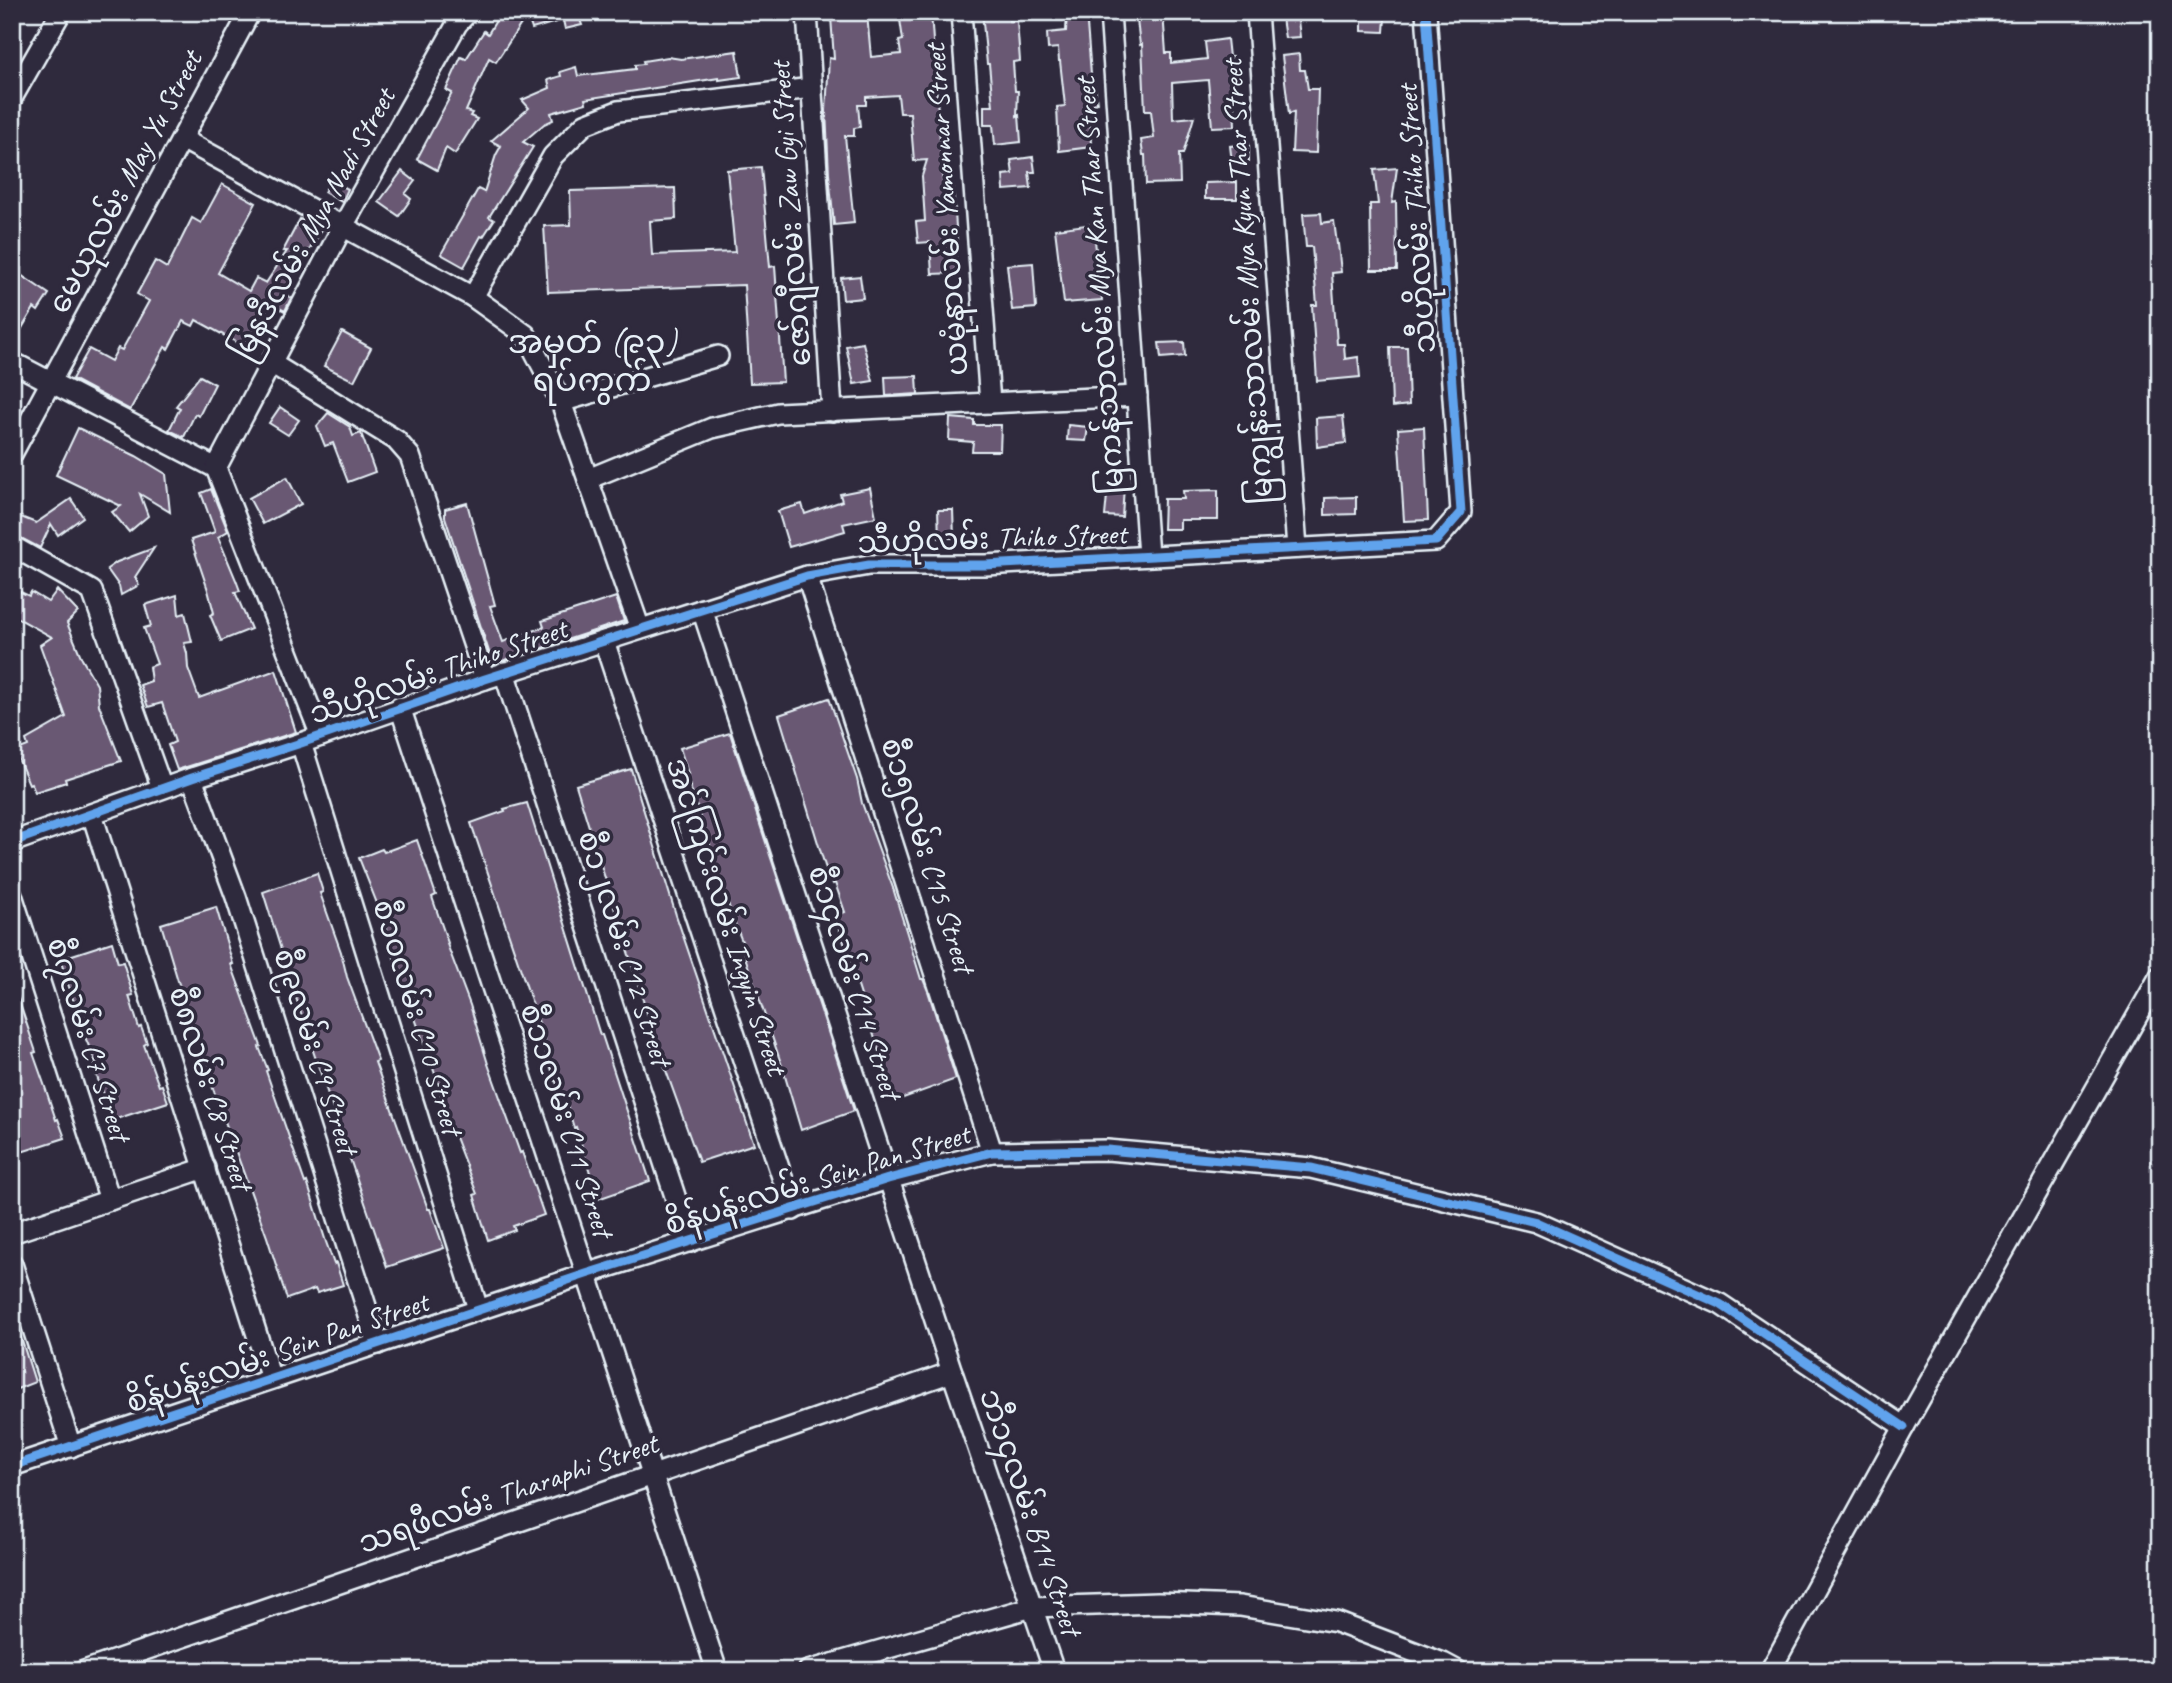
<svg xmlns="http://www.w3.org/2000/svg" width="2172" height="1683" font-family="Caveat,'Noto Sans Myanmar',sans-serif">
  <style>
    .building { fill: #695973; stroke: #e8f1f8; stroke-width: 2 }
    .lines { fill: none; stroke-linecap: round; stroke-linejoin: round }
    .minor-casing { stroke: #e8f1f8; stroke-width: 24 }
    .minor { stroke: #2f2a3d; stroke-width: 19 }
    .cycleway-casing { stroke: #2f2a3d; stroke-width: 13 }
    .cycleway { stroke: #60a3ed; stroke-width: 9 }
    .labels { text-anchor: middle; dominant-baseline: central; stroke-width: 7; stroke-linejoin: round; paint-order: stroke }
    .street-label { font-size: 30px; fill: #e8f1f8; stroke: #2f2a3d }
    .quarter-label { font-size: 33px; fill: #e8f1f8; stroke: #2f2a3d }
  </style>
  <rect width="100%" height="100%" fill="#2f2a3d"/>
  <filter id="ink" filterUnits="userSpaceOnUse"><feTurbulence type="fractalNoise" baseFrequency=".0143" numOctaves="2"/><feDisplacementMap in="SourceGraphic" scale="14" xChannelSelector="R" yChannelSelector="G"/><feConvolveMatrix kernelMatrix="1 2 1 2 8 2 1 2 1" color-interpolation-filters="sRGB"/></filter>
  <g filter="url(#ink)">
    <g class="building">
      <polygon points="501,12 577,12 582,25 565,29 563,20 532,29 527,15 496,62 489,58 466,111 472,113 470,116 477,119 455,154 446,148 437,170 417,159 452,93 446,90 461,57 466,59 484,31 488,34"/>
      <polygon points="931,12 943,184 953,184 957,241 955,241 956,273 932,274 930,242 918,243 916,222 925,221 922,176 927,160 914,161 910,113 900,113 898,95 866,97 866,105 858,105 860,127 854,128 854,136 845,136 854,223 834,225 829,174 826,111 829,58 834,59 831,17 867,14 871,57 901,54 899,41 903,40 899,13"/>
      <polygon points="982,12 1008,12 1009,21 1017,21 1020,61 1013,62 1015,91 1018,91 1017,116 1019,115 1021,142 995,145 993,125 984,125 984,106 993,106 989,64 987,64"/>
      <polygon points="1067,12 1086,12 1092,86 1095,86 1097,103 1090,105 1091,147 1059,151 1057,107 1065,106 1060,61 1059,61 1058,48 1048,49 1047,33 1066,31"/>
      <polygon points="1136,12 1163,12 1166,53 1171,53 1171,63 1207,59 1205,42 1227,39 1229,57 1232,57 1235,126 1212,127 1208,80 1172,83 1173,119 1194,117 1183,154 1179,154 1180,183 1146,184 1145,155 1143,155 1141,140 1154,138 1151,111 1145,111 1142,44 1140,45"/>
      <polygon points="1281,12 1297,12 1300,37 1285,38"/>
      <polygon points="1362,17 1385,18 1384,32 1362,31"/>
      <polygon points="737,51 741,77 719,80 719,78 585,99 586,103 551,113 553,120 544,124 523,142 533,147 489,217 494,220 483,237 481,236 464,267 441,254 478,189 484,192 496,155 501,146 491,141 529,108 522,100 550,88 548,80 561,76 560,72 576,67 578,76 635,69 635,65 644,64 643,61 668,57 681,59"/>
      <polygon points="1299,54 1300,70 1305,70 1308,89 1318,89 1316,153 1292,152 1294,112 1289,114 1282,56"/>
      <polygon points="1249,144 1249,161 1232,162 1230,146"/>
      <polygon points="1033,157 1035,172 1029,172 1031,188 1004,190 1003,175 1013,174 1011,160"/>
      <polygon points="761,167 770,267 775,266 783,382 750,383 744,285 548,292 544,226 571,225 570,191 675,188 676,219 650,221 652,255 735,252 727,170"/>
      <polygon points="1397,168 1392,203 1396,202 1397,270 1371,270 1370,204 1378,204 1374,170"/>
      <polygon points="402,171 415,181 405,194 411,199 399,216 379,202"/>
      <polygon points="331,180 348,189 342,202 324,192"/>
      <polygon points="1237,182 1237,199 1205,199 1205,183"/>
      <polygon points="222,184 256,203 218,273 249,291 256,278 266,283 287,251 283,251 300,219 321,231 283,293 291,298 285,311 270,303 245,347 196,320 193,326 183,321 168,349 165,347 130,410 72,379 89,349 111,361 118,348 122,350 149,301 137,294 155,261 167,268 192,218 201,223"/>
      <polygon points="1321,213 1322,223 1334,221 1337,244 1338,244 1341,272 1332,273 1337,344 1344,344 1345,359 1358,357 1360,377 1317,381 1312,305 1317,305 1312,247 1306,247 1303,214"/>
      <polygon points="1093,224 1102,300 1064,303 1055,229"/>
      <polygon points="1033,263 1036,308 1012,310 1007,265"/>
      <polygon points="18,273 49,294 38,311 34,308 12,345 12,282"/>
      <polygon points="860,276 863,298 843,300 841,278"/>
      <polygon points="342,332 371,348 354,381 324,366"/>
      <polygon points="1184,342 1185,356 1161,358 1159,343"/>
      <polygon points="863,343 873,381 854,384 846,346"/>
      <polygon points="1390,347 1407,347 1409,405 1392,407"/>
      <polygon points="200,376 215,384 199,416 195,414 184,437 169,430 180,408 176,406"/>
      <polygon points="917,376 918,394 886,396 885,377"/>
      <polygon points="280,407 299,420 288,435 269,423"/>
      <polygon points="328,413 350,427 353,436 361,433 375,472 348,482 333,443 325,446 317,426"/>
      <polygon points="1343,416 1346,443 1317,447 1316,418"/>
      <polygon points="950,418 974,420 974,425 1001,425 1000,451 972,451 973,442 949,440"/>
      <polygon points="1068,425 1088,427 1086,441 1067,440"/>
      <polygon points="1424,427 1428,520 1404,521 1398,429"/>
      <polygon points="78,428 136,456 166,474 170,512 140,494 148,516 129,532 112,512 121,506 56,475"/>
      <polygon points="287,477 301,504 263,524 249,498"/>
      <polygon points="1108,485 1124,486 1122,517 1105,516"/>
      <polygon points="870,488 876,517 843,524 845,531 789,547 778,511 802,504 805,514 842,501 840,494"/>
      <polygon points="211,489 228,531 218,537 236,580 240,591 235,592 251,629 221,641 210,615 214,613 208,590 191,540 215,532 201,493"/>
      <polygon points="1218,490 1218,520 1180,520 1180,529 1163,529 1164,499 1184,499 1183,491"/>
      <polygon points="1356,497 1356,514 1325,515 1325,498"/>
      <polygon points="71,499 83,517 58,535 51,524 40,548 13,534 21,517 36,523"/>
      <polygon points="467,503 495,605 490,606 503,642 544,627 542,621 616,597 624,621 493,664 445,517 445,509"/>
      <polygon points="938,510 953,510 954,538 939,538"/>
      <polygon points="154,548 135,577 139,585 121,595 119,586 107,569 117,562"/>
      <polygon points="12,588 29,596 31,592 48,602 57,590 78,612 67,623 82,659 97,685 99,705 121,761 65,779 66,782 35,792 31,783 29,784 15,751 28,746 26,740 66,717 40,645 52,637 12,615"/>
      <polygon points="177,595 179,615 185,613 192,642 184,643 187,653 188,668 199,698 276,670 296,732 177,770 168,745 175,742 162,703 148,707 140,685 151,681 149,667 157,664 144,628 151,626 145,605"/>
      <polygon points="829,698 857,779 862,803 893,888 921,979 923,979 928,991 956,1079 895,1101 835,915 845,912 835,883 833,884 825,866 779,715"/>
      <polygon points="730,733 854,1111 801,1130 782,1066 741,945 743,944 732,916 705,829 704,829 686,774 688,774 680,748"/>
      <polygon points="631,769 676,915 754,1144 699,1162 664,1065 666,1065 647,1013 576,785"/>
      <polygon points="527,803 600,1035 602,1035 650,1181 598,1199 576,1127 574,1128 563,1092 560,1093 546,1054 549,1053 471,823 505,811 504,809"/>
      <polygon points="417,840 436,895 432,897 448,943 447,944 470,1005 488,1064 520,1153 522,1152 544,1215 513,1226 515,1230 488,1240 474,1195 477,1194 446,1114 438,1089 440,1088 397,968 382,916 359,858 382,849 384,852"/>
      <polygon points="317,873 323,892 320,893 341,952 347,977 378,1061 375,1062 423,1195 428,1209 430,1209 444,1248 387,1267 309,1039 263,892"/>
      <polygon points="216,907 233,964 231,964 261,1046 259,1047 268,1070 266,1071 305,1183 307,1182 326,1242 334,1264 336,1263 343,1285 317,1293 315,1289 287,1299 267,1237 207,1072 209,1071 187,1011 161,924"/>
      <polygon points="112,942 118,963 123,962 133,995 129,996 139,1028 141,1027 147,1043 144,1045 159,1086 162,1085 168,1102 113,1120 93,1066 97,1065 85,1037 83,1037 77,1019 79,1018 60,959"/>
      <polygon points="15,989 36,1052 33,1053 44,1084 56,1120 58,1119 65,1138 12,1155 12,990"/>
      <polygon points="12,1319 15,1319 35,1382 12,1391"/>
    </g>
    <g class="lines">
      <g class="minor-casing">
        <g id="minor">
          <polyline points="807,12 832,411"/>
          <polyline points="961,12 990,403"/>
          <polyline points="1110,12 1148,556"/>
          <polyline points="1257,12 1297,548"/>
          <polyline points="12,98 61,12"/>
          <polyline points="182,139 473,297 526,335 561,402 640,629"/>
          <polyline points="473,297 553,156 585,124 618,111 812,88"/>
          <polyline points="12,362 216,468"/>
          <polyline points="271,363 396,440 410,456 485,679"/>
          <polyline points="561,402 718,356"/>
          <polyline points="12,454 250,12"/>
          <polyline points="216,468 343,226 457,24 468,12"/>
          <polyline points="216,468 321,736"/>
          <polyline points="588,479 712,428 778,413 1137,396"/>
          <polyline points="12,546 92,591 162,788"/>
          <polyline points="807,576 992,1152"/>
          <polyline points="702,609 952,1372 1054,1671"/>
          <polyline points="604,641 793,1210"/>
          <polyline points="504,672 690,1242"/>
          <polyline points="400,707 717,1671"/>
          <polyline points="301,743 478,1309"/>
          <polyline points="192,778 236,897 378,1344"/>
          <polyline points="92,814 271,1379"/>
          <polyline points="12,842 192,778 301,743 485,679 807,576 869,565 985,565 1436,541 1461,512 1426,12"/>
          <polyline points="12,895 110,1200"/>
          <polyline points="12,1233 205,1168"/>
          <polyline points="12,1264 71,1447"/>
          <polyline points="12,1466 586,1274 888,1179 992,1152 1107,1150 1311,1168 1536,1222 1720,1304 1904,1427"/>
          <polyline points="84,1671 952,1372"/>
          <polyline points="808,1671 1032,1607 1158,1603 1240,1606 1336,1622 1443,1663 1458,1671"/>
          <polyline points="1770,1671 1904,1427 2160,976"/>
        </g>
      </g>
      <use href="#minor" class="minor"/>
      <g class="cycleway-casing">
        <g id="cycleway">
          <polyline points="12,842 192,778 301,743 485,679 807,576 869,565 985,565 1436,541 1461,512 1426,12"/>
          <polyline points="12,1466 586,1274 888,1179 992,1152 1107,1150 1311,1168 1536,1222 1720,1304 1904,1427"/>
        </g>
      </g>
      <use href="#cycleway" class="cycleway"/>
    </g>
  </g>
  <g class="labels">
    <g class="street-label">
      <text transform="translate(125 182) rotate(-62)">မေယုလမ်း May Yu Street</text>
      <text transform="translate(946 210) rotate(-94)">ယမုံနာလမ်း Yamonnar Street</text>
      <text transform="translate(790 214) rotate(-94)">ဇော်ဂျီလမ်း Zaw Gyi Street</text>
      <text transform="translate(1416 219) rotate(-94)">သီဟိုလမ်း Thiho Street</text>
      <text transform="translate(313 224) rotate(-61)">မြနဒီလမ်း Mya Nadi Street</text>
      <text transform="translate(1247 282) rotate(-94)">မြကျွန်းသာလမ်း Mya Kyun Thar Street</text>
      <text transform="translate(1099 286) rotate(-94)">မြကန်သာလမ်း Mya Kan Thar Street</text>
      <text transform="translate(992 538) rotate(-2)">သီဟိုလမ်း Thiho Street</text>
      <text transform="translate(438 671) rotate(-19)">သီဟိုလမ်း Thiho Street</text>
      <text transform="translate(928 855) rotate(72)">စီ၁၅လမ်း C15 Street</text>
      <text transform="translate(727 916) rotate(72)">အင်ကြင်းလမ်း Ingyin Street</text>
      <text transform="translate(625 948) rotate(72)">စီ၁၂လမ်း C12 Street</text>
      <text transform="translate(855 982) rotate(72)">စီ၁၄လမ်း C14 Street</text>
      <text transform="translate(418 1017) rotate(73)">စီ၁၀လမ်း C10 Street</text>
      <text transform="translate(89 1039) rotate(72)">စီ၇လမ်း C7 Street</text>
      <text transform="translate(316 1051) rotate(72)">စီ၉လမ်း C9 Street</text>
      <text transform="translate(211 1088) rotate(72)">စီ၈လမ်း C8 Street</text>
      <text transform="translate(567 1120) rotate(72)">စီ၁၁လမ်း C11 Street</text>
      <text transform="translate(817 1179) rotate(-17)">စိန်ပန်းလမ်း Sein Pan Street</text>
      <text transform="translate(277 1352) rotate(-19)">စိန်ပန်းလမ်း Sein Pan Street</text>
      <text transform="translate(508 1493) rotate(-19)">သရဖီလမ်း Tharaphi Street</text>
      <text transform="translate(1031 1512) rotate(71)">ဘီ၁၄လမ်း B14 Street</text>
    </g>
    <g class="quarter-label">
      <text x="592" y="342">အမှတ် (၉၃)<tspan x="592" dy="38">ရပ်ကွက်</tspan></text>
    </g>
  </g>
  <rect width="2172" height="1683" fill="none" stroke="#2f2a3d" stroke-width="42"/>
  <rect x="21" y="21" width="2130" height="1641" fill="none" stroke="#e8f1f8" stroke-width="2.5" filter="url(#ink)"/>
</svg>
